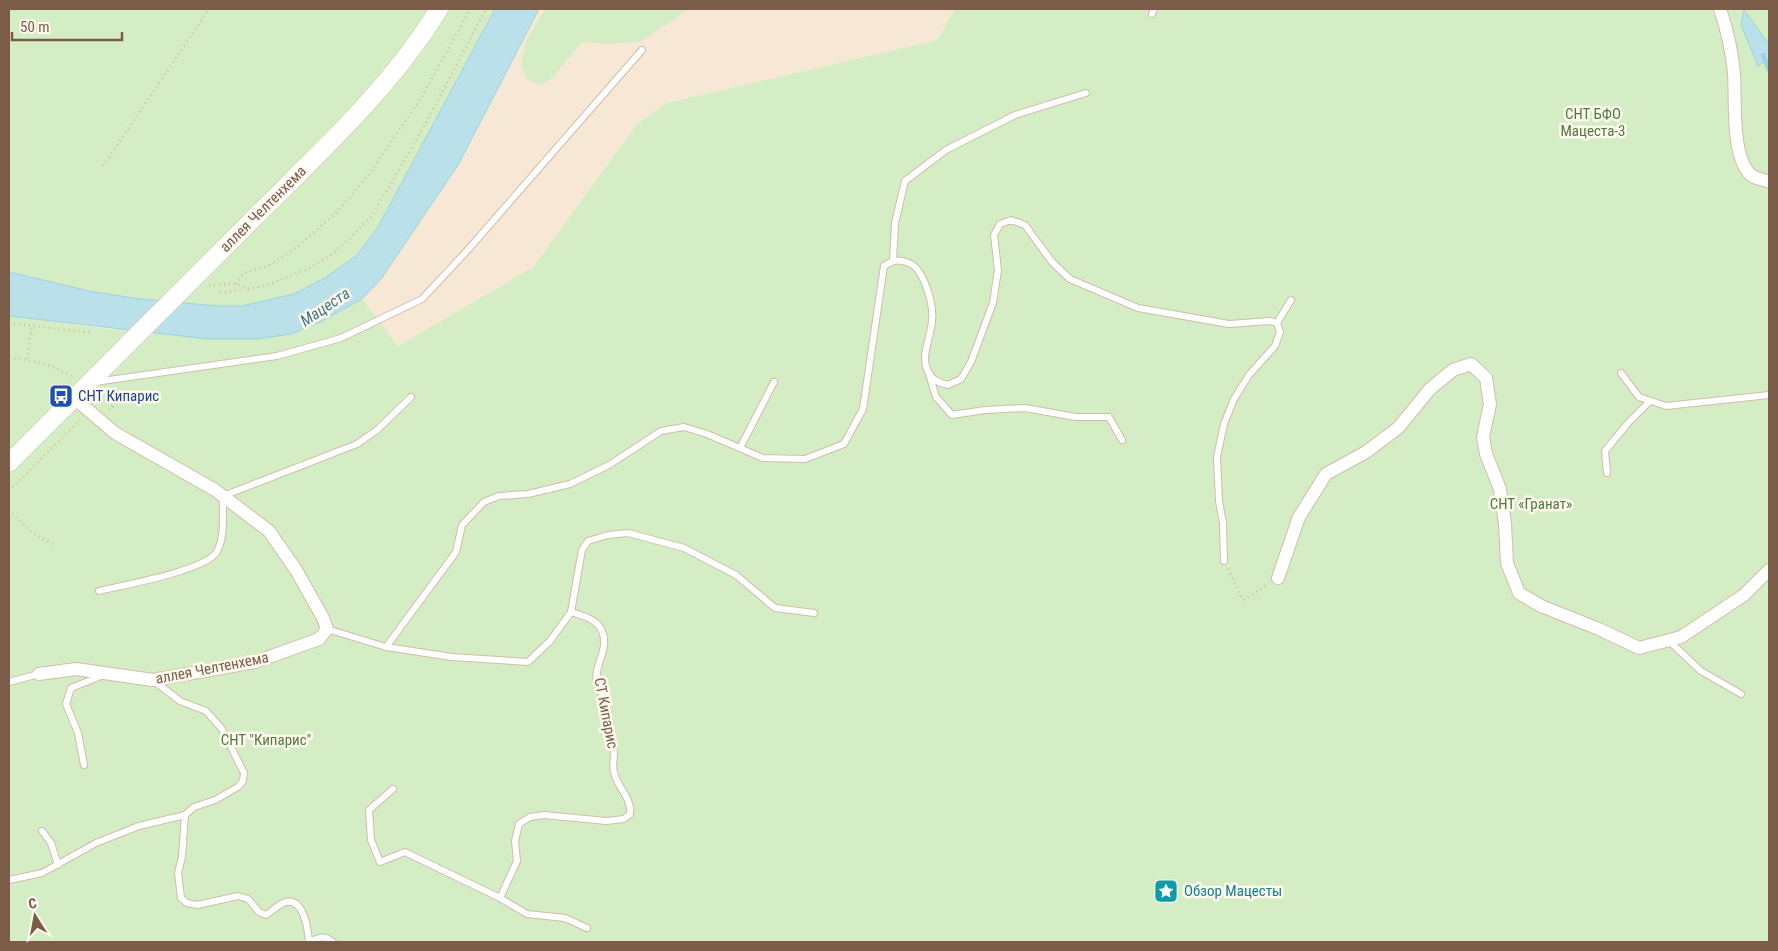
<svg xmlns="http://www.w3.org/2000/svg" width="1778" height="951" font-family="'Roboto Condensed',sans-serif">
  <style>
    .residential { fill: #f6e8d5 }
    .green { fill: #d4edc4 }
    .water { fill: #bae1e9; stroke: #9fd1dc }
    .lines { fill: none; stroke-linecap: round; stroke-linejoin: round }
    .stream { stroke: #9fd1dc; stroke-width: 4.5 }
    .lane-casing { stroke: #d1bdab; stroke-width: 8 }
    .street-casing { stroke: #d1bdab; stroke-width: 14 }
    .secondary-casing { stroke: #d7c0ab; stroke-width: 19 }
    .path { stroke: #dbb89f; stroke-width: 2.5; stroke-dasharray: 1 4; stroke-linecap: butt }
    .lane { stroke: #fff; stroke-width: 6 }
    .street { stroke: #fff; stroke-width: 12 }
    .secondary { stroke: #fff; stroke-width: 18 }
    .labels { text-anchor: middle; dominant-baseline: central; stroke-width: 5; stroke-linejoin: round; paint-order: stroke }
    .park-label { font-size: 15px; fill: #4d7a3d; stroke: #fff9ef }
    .street-label { font-size: 15px; fill: #7a5c49; stroke: #fff9ef }
    .transit-label { font-size: 15px; fill: #164399; stroke: #fff9ef; text-anchor: start }
    .culture-label { font-size: 15px; fill: #0d838f; stroke: #fff9ef; text-anchor: start }
    .water-label { font-size: 16px; font-style: italic; fill: #3e7987; stroke: #fff9ef }
  </style>
  <rect width="100%" height="100%" fill="#fef6e7"/>
  <polygon class="residential" points="539,9 955,9 937,40 666,103 637,124 533,267 398,346 362,299 381,279 458,165"/>
  <g class="green">
    <polygon points="9,9 495,9 378,227 357,255 325,278 294,294 242,306 218,306 140,299 89,291 9,272"/>
    <polygon points="545,9 690,9 640,42 608,44 582,42 552,78 541,85 527,80 521,64 526,41"/>
    <polygon points="955,9 1769,9 1769,942 9,942 9,316 110,329 291,334 322,321 362,299 398,346 533,267 637,124 666,103 937,40"/>
  </g>
  <g class="water">
    <polygon points="495,9 539,9 458,165 381,279 362,299 322,321 291,334 256,339 208,339 9,316 9,272 89,291 140,299 218,306 242,306 294,294 325,278 357,255 378,227"/>
    <polygon points="1744,10 1769,44 1769,58 1758,66 1741,25"/>
  </g>
  <g class="lines">
    <polyline class="stream" points="1763,55 1769,70"/>
    <g class="lane-casing">
      <g id="lane">
        <polyline points="1152,14 1154,9"/>
        <polyline points="893,261 895,223 905,181 946,150 1015,115 1086,93"/>
        <polyline points="1277,323 1291,300"/>
        <polyline points="1621,373 1639,397 1666,406 1769,395"/>
        <polyline points="929,374 936,397 952,415 985,410 1025,408 1076,417 1109,417 1122,440"/>
        <polyline points="95,382 277,356 341,338 422,299 466,252 642,50"/>
        <polyline points="740,448 774,382"/>
        <polyline points="1607,473 1605,451 1628,423 1650,401"/>
        <path d="M99,591C123,585 203,571 216,553C226,538 222,513 223,496L357,444L377,430L411,397"/>
        <polyline points="571,612 582,550 588,541 608,535 628,533 684,548 736,575 775,608 814,613"/>
        <path d="M327,629L386,647L452,657L528,662L550,641L571,612C583,616 597,619 602,631C610,650 593,665 597,683C599,690 604,697 606,704C609,720 612,737 614,753C614,759 612,766 614,772C617,788 632,797 630,814L624,819L606,821L544,815L530,817L519,824L515,841L517,861L500,898L527,914L565,918L587,928"/>
        <polyline points="1669,641 1701,671 1741,694"/>
        <path d="M386,647L456,552L462,525L484,502L499,496L528,494L570,484L609,465L661,431L684,427L707,434L763,458L805,459L844,444L863,409L884,266C893,260 899,259 909,263C924,269 934,305 932,321C931,337 919,358 929,373C933,381 940,383 948,385L961,379L971,362L993,303L998,270L994,235L1000,224L1011,220L1025,225L1052,262L1070,279L1138,308L1229,324L1270,321L1277,323L1280,332L1275,346L1249,375L1234,399L1224,424L1217,457L1219,501L1223,523L1224,561"/>
        <polyline points="9,682 39,674"/>
        <polyline points="84,765 78,733 66,704 71,688 101,676"/>
        <polyline points="393,789 369,810 371,840 380,862 405,852 500,898"/>
        <path d="M185,815L182,857L178,873L181,898L187,903L197,905L238,896L248,899L259,912L266,915C273,911 278,904 286,902C304,898 308,930 309,942"/>
        <polyline points="42,831 51,843 58,865"/>
        <polyline points="9,880 42,873 96,843 139,826 185,815 194,807 215,800 238,787 243,781 244,773 222,729 206,711 180,701 154,681"/>
        <path d="M310,942C319,937 324,935 333,942"/>
      </g>
    </g>
    <g class="street-casing">
      <g id="street">
        <path d="M1720,9C1727,30 1732,50 1734,73C1736,98 1730,163 1754,177C1759,179 1765,180 1769,182"/>
        <polyline points="1278,578 1299,517 1326,474 1366,452 1398,428 1430,389 1453,370 1471,364 1486,378 1490,404 1483,437 1486,454 1500,489 1505,524 1507,563 1519,593 1541,606 1599,629 1639,648 1681,637 1744,595 1769,570"/>
        <polyline points="39,674 76,669 153,680 255,662 319,639 327,629 323,618 296,570 269,531 215,490 115,433 74,398"/>
      </g>
    </g>
    <g class="secondary-casing">
      <path id="secondary" d="M9,463C90,382 171,301 252,220C318,154 390,89 439,9"/>
    </g>
    <g class="path">
      <polyline points="103,166 209,9"/>
      <polyline points="236,284 244,273 268,266 297,247 337,212 367,177 423,95 470,9"/>
      <polyline points="209,285 236,284 248,289 267,285 308,269 330,256 350,238 371,217 392,182 427,121 486,9"/>
      <polyline points="220,293 245,289"/>
      <polyline points="9,323 92,333"/>
      <path d="M9,358C36,360 50,365 74,377"/>
      <polyline points="27,359 32,326"/>
      <polyline points="109,409 110,410 127,388"/>
      <polyline points="9,491 80,420"/>
      <polyline points="9,510 30,531 56,546"/>
      <polyline points="1228,569 1243,600 1267,585"/>
    </g>
    <use href="#lane" class="lane"/>
    <use href="#street" class="street"/>
    <use href="#secondary" class="secondary"/>
  </g>
  <defs>
    <g id="bus-square" transform="scale(1.25)"><rect x="-9" y="-9" width="18" height="18" rx="4" fill="#1a4fb4" stroke="#fff9ef"/><path d="M-5-6H5V4H4V6H2V4H-2V6H-4V4H-5ZM-3.5-4V0h7V-4ZM-3.5 1.2v1.5H-2V1.2ZM2 1.2v1.5H3.5V1.2Z" fill="#fff"/></g>
    <g id="sight-square" transform="scale(1.25)"><rect x="-9" y="-9" width="18" height="18" rx="4" fill="#0f9aa8" stroke="#fff9ef"/><path d="M0-6L1.8-2.2L6-1.7L2.9 1.2L3.7 5.4L0 3.3L-3.7 5.4L-2.9 1.2L-6-1.7L-1.8-2.2Z" fill="#fff"/></g>
  </defs>
  <g fill-rule="evenodd">
    <use href="#bus-square" x="61" y="396"/>
    <use href="#sight-square" x="1166" y="891"/>
  </g>
  <g class="labels">
    <g class="park-label">
      <text x="1593" y="114">СНТ БФО<tspan x="1593" dy="17">Мацеста-3</tspan></text>
      <text x="1531" y="504">СНТ «Гранат»</text>
      <text x="266" y="740">СНТ "Кипарис"</text>
    </g>
    <g class="street-label">
      <text transform="translate(263 209) rotate(-45)">аллея Челтенхема</text>
      <text transform="translate(212 668) rotate(-11)">аллея Челтенхема</text>
      <text transform="translate(606 713) rotate(79)">СТ Кипарис</text>
    </g>
    <g class="transit-label">
      <text x="78" y="396">СНТ Кипарис</text>
    </g>
    <g class="culture-label">
      <text x="1184" y="891">Обзор Мацесты</text>
    </g>
    <g class="water-label">
      <text transform="translate(325 307) rotate(-34)">Мацеста</text>
    </g>
  </g>
  <rect width="1778" height="951" fill="none" stroke="#7a5c49" stroke-width="20"/>
  <g transform="translate(35 916) rotate(349)" stroke="#fff9ef" stroke-width="4" paint-order="stroke">
  <path d="M0-4L9 19L0 12L-9 19Z" fill="#7a5c49"/>
  <text y="-8" font-size="14" font-weight="bold" text-anchor="middle" fill="#7a5c49">С</text>
  </g>
  <path d="M12 32v8h110v-8" fill="none" stroke="#7a5c49" stroke-width="2.5"/>
  <text x="20" y="32" font-size="15" fill="#7a5c49" stroke="#fff9ef" stroke-width="4" paint-order="stroke">50 m</text>
</svg>
